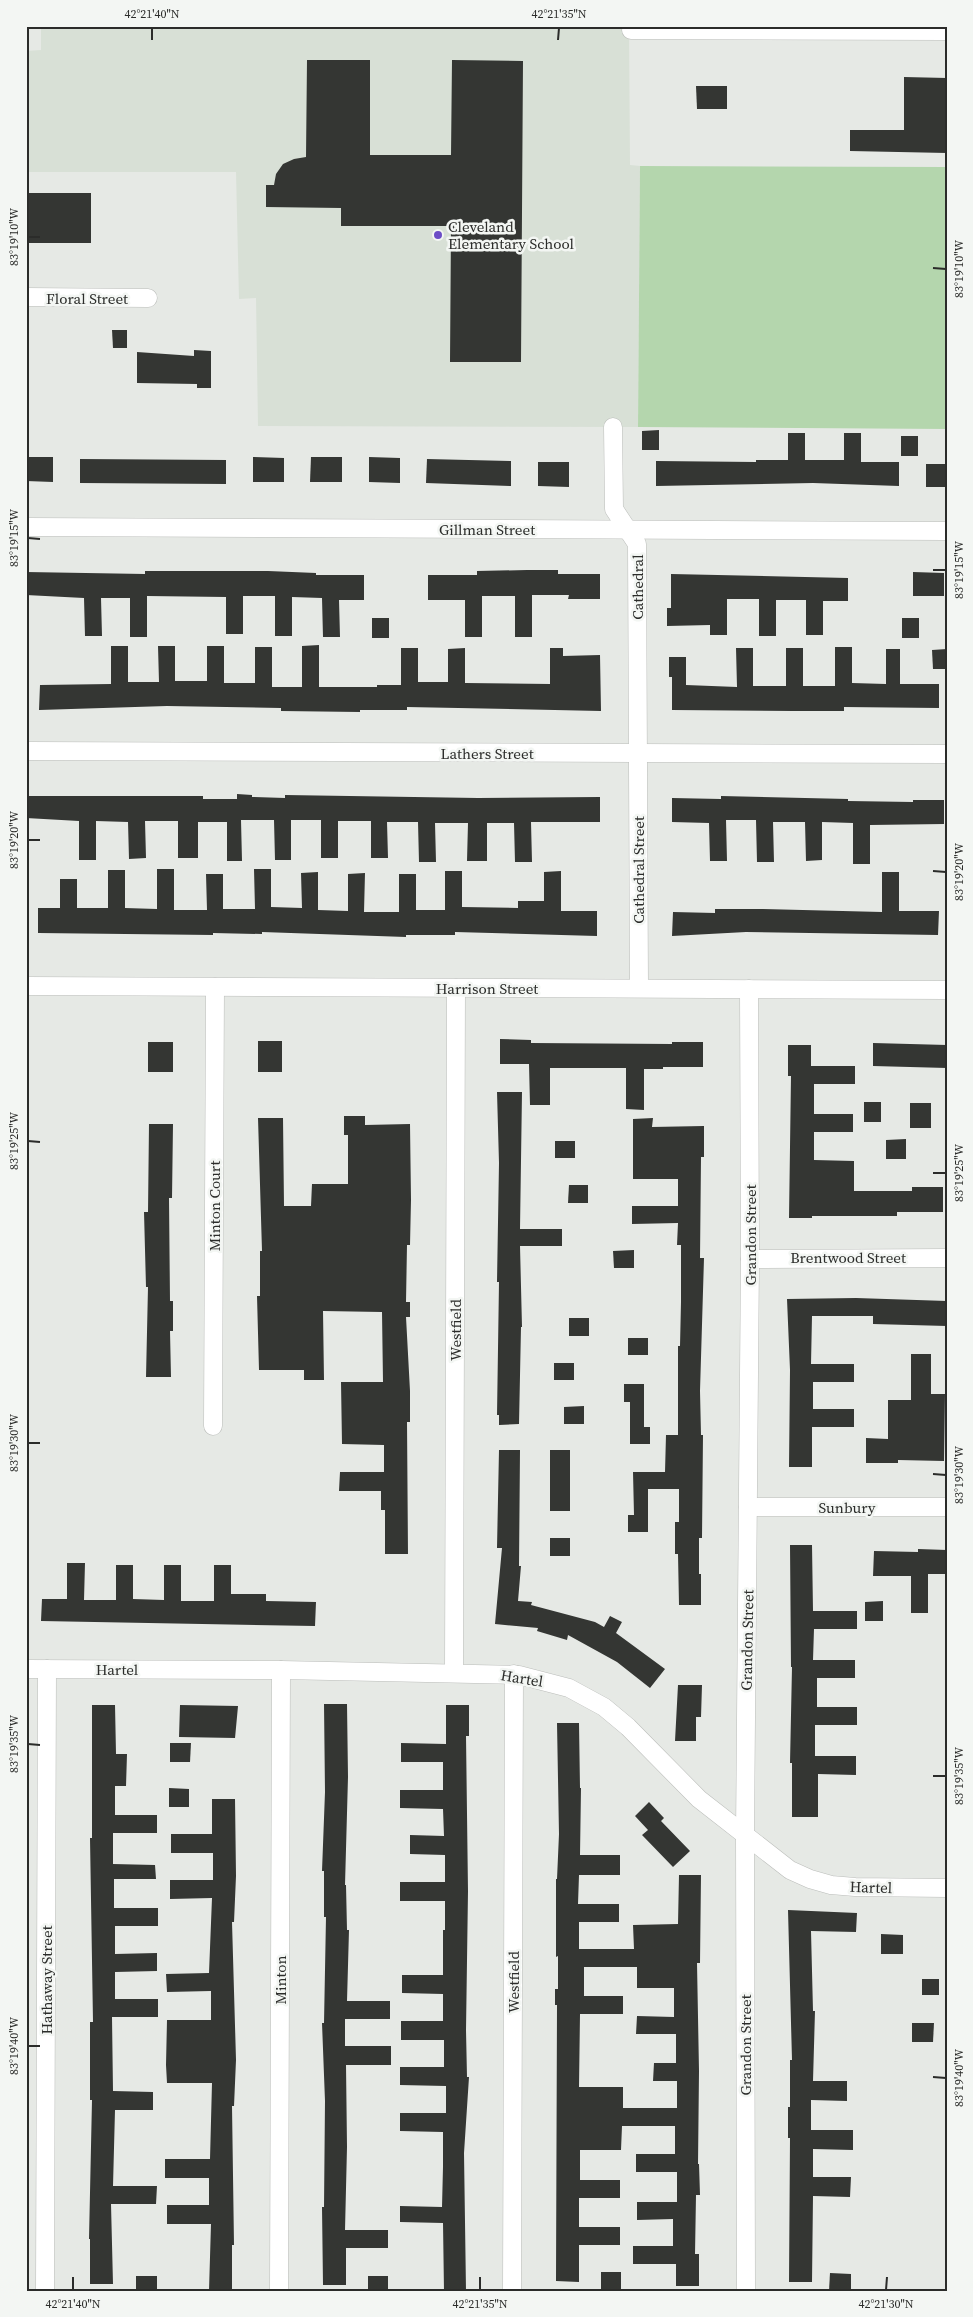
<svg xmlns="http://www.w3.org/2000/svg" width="973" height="2317" font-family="'Source Serif 4',serif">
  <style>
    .built { fill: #d8e0d6 }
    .green { fill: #b4d6ad }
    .building { fill: #343633; fill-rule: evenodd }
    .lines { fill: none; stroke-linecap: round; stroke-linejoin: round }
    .minor-casing { stroke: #bbbdba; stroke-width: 19 }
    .minor { stroke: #fff; stroke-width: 18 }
    .ticks { fill: none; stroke: #2b2c2a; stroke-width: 2 }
    .poi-dot { fill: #6c4dc6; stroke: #f3f6f3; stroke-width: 2 }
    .labels { text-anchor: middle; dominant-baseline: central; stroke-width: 5; stroke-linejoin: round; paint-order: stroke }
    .poi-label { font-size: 15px; fill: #2b2c2a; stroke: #f3f6f3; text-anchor: start }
    .street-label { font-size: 15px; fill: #2b2c2a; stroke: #f3f6f3 }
    .neatline { fill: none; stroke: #2b2c2a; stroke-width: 2 }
    .ticks-label { font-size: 12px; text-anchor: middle; fill: #2b2c2a }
  </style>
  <rect width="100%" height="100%" fill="#e6e9e5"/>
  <polygon class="built" points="41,26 629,26 630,165 640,166 638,427 258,426 256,298 239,299 236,172 26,172 26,51 41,50"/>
  <polygon class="green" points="640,166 947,167 947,429 638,427"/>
  <g class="building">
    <polygon points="307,60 370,60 370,155 451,155 452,60 523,61 521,362 450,362 451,226 341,226 341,208 266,207 266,185 274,185 276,174 283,164 294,159 306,157"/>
    <polygon points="904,77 947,78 947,153 850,151 850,130 904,130"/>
    <polygon points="696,86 727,86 727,109 697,109"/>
    <rect x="26" y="193" width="65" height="50"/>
    <polygon points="112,330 127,330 127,348 113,348"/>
    <polygon points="194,350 211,351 211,388 197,388 197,384 137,383 137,352 194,356"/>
    <polygon points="659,430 659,450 642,450 642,431"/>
    <polygon points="788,433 805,433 805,460 844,460 844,433 861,433 861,462 899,462 899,486 813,483 656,486 656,461 756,462 756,460 788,460"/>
    <rect x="901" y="436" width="17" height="20"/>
    <polygon points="26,457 53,457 53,482 26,481"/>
    <polygon points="253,457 284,458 284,482 253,482"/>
    <polygon points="311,457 342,457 342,482 310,482"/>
    <polygon points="369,457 400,458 400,483 369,482"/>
    <polygon points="80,459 226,460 226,484 80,483"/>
    <polygon points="427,459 511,461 511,486 426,483"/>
    <polygon points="538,462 569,462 569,487 538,486"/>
    <rect x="926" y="464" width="21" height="23"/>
    <polygon points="527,570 558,570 558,574 600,574 600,599 568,599 569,595 532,595 532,637 515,637 515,596 482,596 482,637 465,637 465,600 428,600 428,575 477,575 477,571"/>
    <polygon points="145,571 268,571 316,573 316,575 364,575 364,600 339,600 340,637 323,637 322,598 292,597 292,636 275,636 275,596 243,596 243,634 226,634 226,597 147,596 147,637 130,637 130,598 101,598 102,636 85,636 84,598 26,595 26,572 145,574"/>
    <polygon points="913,572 944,573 944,596 913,596"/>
    <polygon points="671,574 848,578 848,601 823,601 823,635 806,635 806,600 776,600 776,636 759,636 759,599 727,599 727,635 710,635 710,625 667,626 667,608 671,608"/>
    <rect x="372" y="618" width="17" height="20"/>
    <rect x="902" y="618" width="17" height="20"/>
    <polygon points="319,645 319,687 377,687 377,685 401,685 401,648 418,648 418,682 448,682 448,649 465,648 465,683 550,684 550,648 563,648 563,656 600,655 601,711 407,707 407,710 360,710 360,712 281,711 281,708 167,706 39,710 40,685 111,684 111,646 128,646 128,682 159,682 158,646 175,646 175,681 207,681 207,646 224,646 224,683 255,683 255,647 272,647 272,687 302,687 302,646"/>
    <polygon points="835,647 852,647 852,683 886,684 886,649 900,649 900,684 939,684 939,708 844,707 844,711 794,711 672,710 672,677 669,677 669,657 686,657 686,685 737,687 736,648 753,648 753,686 786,686 786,648 803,648 803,686 835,686"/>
    <polygon points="947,649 947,669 933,669 932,650"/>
    <polygon points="237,794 252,795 252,797 285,798 285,795 478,798 600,797 600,822 531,822 532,862 515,862 514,823 487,823 487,861 467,861 468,823 435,823 436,862 419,862 418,822 387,822 388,858 371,858 371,821 338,821 338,858 321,858 321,820 291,820 291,860 275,860 274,820 241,820 242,861 227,861 227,822 198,822 198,858 178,858 178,821 145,821 146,858 129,859 128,822 96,821 96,860 79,860 79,821 26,818 26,796 203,796 203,799 237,799"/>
    <polygon points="721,796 848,799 848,801 913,802 913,800 944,800 944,824 870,825 870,864 853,864 853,823 822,822 822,860 806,861 805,822 773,822 774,862 757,862 756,820 726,820 727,861 710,861 709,823 672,822 672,798 721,799"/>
    <polygon points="157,869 174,869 174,910 207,910 206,874 223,874 223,909 255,909 254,869 271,869 271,907 302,908 301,873 318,872 318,910 348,911 348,874 365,873 364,912 399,912 399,874 416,874 416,910 445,910 445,871 462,871 462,907 518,908 518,901 544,901 544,872 561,871 561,911 597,911 597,936 455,932 455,935 406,935 406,937 262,932 262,934 213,933 213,935 38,933 38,908 60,908 60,879 77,879 77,908 108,908 108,870 125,870 125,908 157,909"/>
    <polygon points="882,872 899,872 899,911 939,911 938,935 746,932 672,936 673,912 715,913 715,909 763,909 882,912"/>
    <polygon points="500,1039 531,1040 531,1043 672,1044 672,1042 703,1042 703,1067 663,1067 663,1069 644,1069 644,1110 626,1109 626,1068 550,1068 550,1105 530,1105 529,1064 500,1064"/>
    <rect x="258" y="1041" width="24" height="31"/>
    <rect x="148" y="1042" width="25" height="30"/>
    <polygon points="873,1043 947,1045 947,1068 873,1066"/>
    <polygon points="788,1045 811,1045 811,1066 855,1066 855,1084 814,1084 814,1114 853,1114 853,1132 814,1132 814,1160 854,1161 854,1191 912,1191 912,1187 943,1187 943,1212 897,1212 897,1216 812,1216 812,1218 789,1218 791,1076 788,1076"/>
    <polygon points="497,1092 522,1092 520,1229 562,1229 562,1246 520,1246 522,1327 521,1327 519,1424 499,1425 499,1415 497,1415 499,1282 497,1282 499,1163"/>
    <rect x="864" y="1102" width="17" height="20"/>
    <rect x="910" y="1103" width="21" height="25"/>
    <polygon points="344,1116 365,1116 365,1125 410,1124 411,1200 410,1245 407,1245 406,1302 410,1302 410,1317 406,1317 410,1391 410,1422 407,1422 408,1554 385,1554 385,1510 381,1510 381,1491 339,1491 340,1472 384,1472 384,1445 342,1444 341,1382 383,1382 382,1312 323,1311 324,1380 304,1380 304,1370 259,1370 257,1296 260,1296 260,1251 262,1251 258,1118 283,1118 284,1206 311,1206 312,1184 348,1184 348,1135 344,1135"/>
    <polygon points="653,1118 652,1127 704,1126 704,1157 701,1157 700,1258 704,1258 700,1391 701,1435 703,1435 702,1538 699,1538 699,1574 701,1574 701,1605 679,1605 678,1554 675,1554 675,1522 679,1522 679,1489 648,1489 648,1532 628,1532 628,1515 634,1515 633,1472 665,1472 666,1435 678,1435 678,1346 680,1346 681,1302 681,1245 677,1245 678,1223 632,1224 632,1206 678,1206 678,1179 633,1179 633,1119"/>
    <polygon points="149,1124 173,1124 172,1198 169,1198 170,1301 173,1301 173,1331 170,1331 171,1377 146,1377 148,1287 146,1287 144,1212 148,1212"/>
    <polygon points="906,1139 906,1159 886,1159 886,1140"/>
    <rect x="555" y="1141" width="20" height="17"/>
    <polygon points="569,1185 588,1185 588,1203 568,1203"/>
    <polygon points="634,1250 634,1268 614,1268 613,1251"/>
    <polygon points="856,1298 947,1301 947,1326 873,1324 873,1316 812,1316 811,1364 854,1364 854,1382 813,1382 813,1409 854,1409 854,1427 812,1427 812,1467 789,1467 790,1370 787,1299"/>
    <rect x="569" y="1318" width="20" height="18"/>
    <rect x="628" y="1338" width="20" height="17"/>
    <polygon points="911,1354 931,1354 931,1394 945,1394 944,1461 898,1460 898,1463 866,1463 866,1438 888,1439 888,1400 911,1400"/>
    <rect x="554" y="1363" width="20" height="17"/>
    <polygon points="624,1384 644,1384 644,1427 650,1427 650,1444 630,1444 630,1402 624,1402"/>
    <polygon points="584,1406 584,1424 564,1424 564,1407"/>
    <polygon points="499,1450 520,1450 519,1566 521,1566 518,1601 532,1602 531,1605 595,1622 604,1627 610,1616 622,1622 616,1633 665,1669 650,1688 617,1662 568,1635 567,1640 537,1631 538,1628 495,1624 502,1548 497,1548"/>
    <rect x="550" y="1450" width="20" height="61"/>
    <rect x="550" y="1538" width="20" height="18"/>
    <polygon points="790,1545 812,1545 813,1611 857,1611 857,1629 814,1629 813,1660 855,1660 855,1678 817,1678 817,1707 857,1707 857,1725 815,1725 815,1756 856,1756 856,1775 818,1774 818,1817 792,1817 792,1763 790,1763 792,1667 791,1667"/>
    <polygon points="918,1549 947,1550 947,1574 928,1574 928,1613 911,1613 911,1576 873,1576 874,1551 918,1552"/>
    <polygon points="67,1563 85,1563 84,1600 116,1600 116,1565 133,1565 133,1599 164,1600 164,1565 181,1565 181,1601 214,1601 214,1565 231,1565 231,1594 266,1594 266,1601 316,1602 315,1626 41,1621 42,1599 67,1599"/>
    <polygon points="883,1601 883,1621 865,1621 865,1602"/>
    <polygon points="678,1685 702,1685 701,1717 696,1717 696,1741 675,1741"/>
    <polygon points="324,1704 347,1704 348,1777 345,1885 346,1885 347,1930 349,1930 347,2001 390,2001 390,2019 345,2019 345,2046 391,2046 391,2065 346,2065 347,2147 345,2230 388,2230 388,2248 346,2248 346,2285 323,2285 322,2207 324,2207 325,2101 322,2023 324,2023 326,1917 324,1917 324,1871 322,1871 325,1792"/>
    <polygon points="92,1705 115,1705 116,1754 127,1754 126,1786 115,1786 115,1815 157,1815 157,1833 113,1833 113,1864 155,1865 156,1879 114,1879 114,1908 158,1908 158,1926 115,1926 115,1954 157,1953 157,1971 115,1972 115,1999 158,1999 158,2017 112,2017 113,2091 153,2092 153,2110 115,2110 113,2186 157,2186 156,2204 111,2204 113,2284 90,2284 90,2239 89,2239 92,2100 90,2100 90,2022 93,2022 90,1838 92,1838"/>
    <polygon points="180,1705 238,1706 235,1738 179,1737"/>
    <polygon points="446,1705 469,1705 469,1736 466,1736 468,1891 466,2030 467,2077 469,2077 464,2153 466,2291 444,2291 443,2223 400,2222 400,2206 442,2207 443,2167 443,2132 400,2131 400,2113 446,2113 446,2086 400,2085 400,2067 444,2067 444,2040 401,2040 401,2021 443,2021 443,1994 402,1993 402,1975 443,1975 443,1930 445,1930 445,1901 400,1901 400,1882 445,1882 445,1855 410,1854 410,1835 444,1836 443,1809 400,1808 400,1790 443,1790 443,1762 401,1762 401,1743 446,1744"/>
    <path d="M557,1723H579L580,1788H581L580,1855H620V1875H579L578,1904H619V1922H579V1949H634L633,1925L678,1924L679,1875H701L700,1963H697L699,2071L698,2164H699L700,2195H696L695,2254H699V2286H676V2264H633V2246H673V2219L637,2220V2202H677V2172H636V2154H675V2126H622L621,2150H580V2180H620V2198H579V2227H620V2245H579V2282L556,2281L557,2005H555V1989H558V1956L556,1957V1879H557L559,1834ZM584,1967H637V1988H674V2017L637,2016L636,2034H676V2063H654L653,2081H677V2108H623V2087H579L580,2014H623V1996H584Z"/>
    <polygon points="170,1743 191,1743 190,1762 170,1762"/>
    <polygon points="169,1788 189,1789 189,1807 169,1807"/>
    <polygon points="212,1799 235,1799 236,1876 234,1922 232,1922 236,2060 234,2106 232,2106 234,2245 232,2245 232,2291 209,2291 211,2224 167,2224 167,2205 209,2205 209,2178 165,2178 165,2159 210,2159 212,2083 167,2083 166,2065 167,2020 211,2020 211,1991 167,1992 166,1974 209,1973 212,1898 170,1899 170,1880 213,1880 213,1853 171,1853 171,1834 212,1834"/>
    <polygon points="649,1802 664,1818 661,1821 690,1851 673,1867 642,1835 648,1830 635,1816"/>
    <polygon points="788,1910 857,1913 856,1932 811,1931 813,2011 815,2011 813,2081 847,2081 847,2101 811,2100 811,2130 853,2130 853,2150 813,2149 813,2177 851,2177 850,2197 813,2196 812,2282 789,2282 790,2138 788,2138 788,2107 790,2107 790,2060 792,2060"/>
    <polygon points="881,1934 903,1935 903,1954 881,1954"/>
    <rect x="922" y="1979" width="17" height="16"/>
    <polygon points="912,2023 934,2023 933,2042 912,2042"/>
    <rect x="601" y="2272" width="20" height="18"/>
    <polygon points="830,2273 851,2274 851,2291 829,2291"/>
    <rect x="136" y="2276" width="21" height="15"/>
    <rect x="368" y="2276" width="20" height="15"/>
  </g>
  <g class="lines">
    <g class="minor-casing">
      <g id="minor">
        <polyline points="631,30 947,31"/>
        <polyline points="26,297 148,298"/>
        <polyline points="613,427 614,509 637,544 639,988"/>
        <polyline points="26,527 947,531"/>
        <polyline points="26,751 947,754"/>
        <polyline points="26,986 947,990"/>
        <polyline points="750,1259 947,1258"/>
        <polyline points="213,1426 215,987"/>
        <polyline points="748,1507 947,1507"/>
        <polyline points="26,1669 281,1670 519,1675 569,1688 604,1707 628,1727 699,1799 790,1870 810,1879 831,1885 855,1887 947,1888"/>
        <polyline points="454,1672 456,988"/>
        <polyline points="45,2291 47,1669"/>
        <polyline points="279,2291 281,1670"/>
        <polyline points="512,2291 514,1674"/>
        <polyline points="746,2291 745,1834 750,1259 749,989"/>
      </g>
    </g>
    <use href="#minor" class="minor"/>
  </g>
  <path class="ticks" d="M152,40V28M558,40L559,28M28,237H40M933,268L946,269M28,538L40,539M933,570H946M28,840H40M933,871L946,872M28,1141L40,1142M933,1173H946M28,1443H40M933,1474L946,1475M28,1744L40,1745M933,1776H946M28,2046H40M933,2077L946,2078M73,2290V2277M480,2290V2277M886,2290L887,2277"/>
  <circle class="poi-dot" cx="438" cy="235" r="5"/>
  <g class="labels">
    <g class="poi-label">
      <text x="448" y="226">Cleveland<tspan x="448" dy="17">Elementary School</tspan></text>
    </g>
    <g class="street-label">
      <text x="87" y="298">Floral Street</text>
      <text x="487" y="529">Gillman Street</text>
      <text transform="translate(637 587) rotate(-90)">Cathedral</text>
      <text x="487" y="753">Lathers Street</text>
      <text transform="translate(638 870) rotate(-90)">Cathedral Street</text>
      <text x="487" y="988">Harrison Street</text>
      <text transform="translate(214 1206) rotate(-90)">Minton Court</text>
      <text transform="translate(750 1235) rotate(-90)">Grandon Street</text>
      <text x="848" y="1257">Brentwood Street</text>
      <text transform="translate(455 1330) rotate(-90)">Westfield</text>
      <text x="847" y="1507">Sunbury</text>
      <text transform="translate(747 1640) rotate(-89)">Grandon Street</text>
      <text x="117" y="1669">Hartel</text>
      <text transform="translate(522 1678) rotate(9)">Hartel</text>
      <text transform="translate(871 1887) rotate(2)">Hartel</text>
      <text transform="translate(46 1980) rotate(-90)">Hathaway Street</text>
      <text transform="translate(280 1980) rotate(-90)">Minton</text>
      <text transform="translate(513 1982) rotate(-90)">Westfield</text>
      <text transform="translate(745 2045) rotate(-90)">Grandon Street</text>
    </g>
  </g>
  <rect width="973" height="2317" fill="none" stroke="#f3f6f3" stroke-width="55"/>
  <rect x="28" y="28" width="918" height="2262" class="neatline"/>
  <g class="ticks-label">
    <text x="152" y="18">42°21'40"N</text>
    <text x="559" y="18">42°21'35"N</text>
    <text transform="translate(14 237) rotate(-90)" y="4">83°19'10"W</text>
    <text transform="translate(959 269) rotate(-90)" y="4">83°19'10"W</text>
    <text transform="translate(14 538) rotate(-90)" y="4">83°19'15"W</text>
    <text transform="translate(959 570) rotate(-90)" y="4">83°19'15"W</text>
    <text transform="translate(14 840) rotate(-90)" y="4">83°19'20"W</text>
    <text transform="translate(959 872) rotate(-90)" y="4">83°19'20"W</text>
    <text transform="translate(14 1141) rotate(-90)" y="4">83°19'25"W</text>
    <text transform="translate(959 1173) rotate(-90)" y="4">83°19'25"W</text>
    <text transform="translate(14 1443) rotate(-90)" y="4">83°19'30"W</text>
    <text transform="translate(959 1475) rotate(-90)" y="4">83°19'30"W</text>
    <text transform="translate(14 1744) rotate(-90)" y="4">83°19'35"W</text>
    <text transform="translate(959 1776) rotate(-90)" y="4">83°19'35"W</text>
    <text transform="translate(14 2046) rotate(-90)" y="4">83°19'40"W</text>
    <text transform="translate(959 2078) rotate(-90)" y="4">83°19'40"W</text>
    <text x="73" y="2308">42°21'40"N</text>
    <text x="480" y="2308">42°21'35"N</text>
    <text x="886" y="2308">42°21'30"N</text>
  </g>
</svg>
